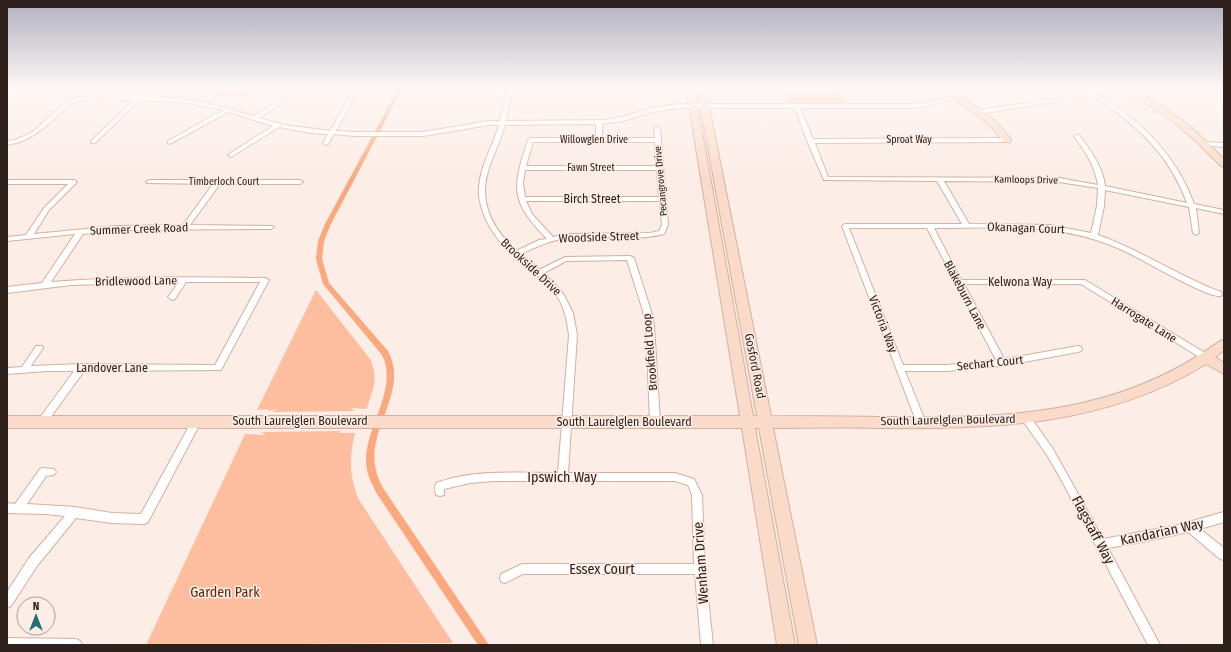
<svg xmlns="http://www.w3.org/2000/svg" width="1231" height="652" font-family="'Fira Sans Condensed',sans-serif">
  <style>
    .green { fill: #fcbe9f }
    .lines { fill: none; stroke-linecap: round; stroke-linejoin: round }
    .canal { fill: #faa87e; fill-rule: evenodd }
    .street-casing { stroke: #d3b09f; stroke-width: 2 }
    .secondary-casing { stroke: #d3b09f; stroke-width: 2 }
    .street { fill: #fff; fill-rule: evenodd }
    .secondary { fill: #fadbca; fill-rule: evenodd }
    .labels { text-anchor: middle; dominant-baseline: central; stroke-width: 3; stroke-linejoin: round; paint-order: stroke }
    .far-street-label { font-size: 10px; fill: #2f211b; stroke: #fcede6 }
    .street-label { font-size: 12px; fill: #2f211b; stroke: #fcede6 }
    .near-street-label { font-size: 14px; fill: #2f211b; stroke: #fcede6 }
    .near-park-label { font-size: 14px; fill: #5c2909; stroke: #fcede6 }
  </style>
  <rect width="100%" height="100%" fill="#fcede6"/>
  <g class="green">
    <polygon points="221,87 257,87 250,96 214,96"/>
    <polygon points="784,87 838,87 846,103 790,103"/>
    <path d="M316,290L370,359C379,378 373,389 367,408L366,409L351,408L355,411L272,412L278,409L268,411V409L257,410Z"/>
    <path d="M341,431L338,433H355C349,457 349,477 359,500L453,643L146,645L245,434L265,435L262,432Z"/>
  </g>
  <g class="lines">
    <path class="canal" d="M399,87H403L331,224L324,241L322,259L329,283L388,351C409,390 369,426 375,465C376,473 379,481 383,488L489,645H478L377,494C372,484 366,473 366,462C365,427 399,388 382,355L323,284L316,259L318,241L325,224Z"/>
    <g class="street-casing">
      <g id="street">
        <path d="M293,87H298L283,103L259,118L285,125L330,131L355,87H360L336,131L354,132H423L489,121H500L507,87H513L506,121L605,120L622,117L652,108L677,104H911L929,102L953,95L956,97L955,98L929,106L911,108H800L813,139L1007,138L1010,140L1007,142L815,143L828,177L1059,178L1098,185C1095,166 1085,151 1074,136L1077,134L1079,135C1090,150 1103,166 1105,186L1187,203C1170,155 1135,122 1092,96L979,114L976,112L979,110L1033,102L1009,87H1015L1039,101L1087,94L1078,87H1084L1093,93L1130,88V90L1128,91L1098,95C1142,121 1177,156 1194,204L1224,210V214L1196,208L1199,233L1196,235L1193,233L1189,207L1105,190L1104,206L1098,235C1141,250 1178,276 1221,292L1222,294L1221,296C1208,299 1139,257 1122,250C1063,222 997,228 934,228L961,280H1085L1210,356L1211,358L1210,360H1204L1081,284H964L1004,359L1078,346L1081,347L1082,349L1081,351L1078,352L1002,366L947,371H905L926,423L924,426L921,427L918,426L842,226L845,224H962L937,181L824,180L807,141L795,108H677L653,112L623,121L602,124V138H655L654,129L657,127L660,129L668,225L664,234C633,242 600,234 568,238C551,240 536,247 521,254L539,270L565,257L630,256L634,258L651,311L654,325L660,422L658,425L655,426L652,425L650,422L646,325L643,311L627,260L566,261L544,273L564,295L573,313L577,335L568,473H675L694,479L702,495L705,569L713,645H701L695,574H523L505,583L501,582L500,578L501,574L522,564H694L692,495L688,485L675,481H494L470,483L444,489V495L440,496L436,495C435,491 434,487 436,483C474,469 518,473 558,473L569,335C567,321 565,307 556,295C532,264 494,250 482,209C480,202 478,196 479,188C480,166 493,146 499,125H489L423,136H354L334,134L328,144L326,145L323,143L328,134L311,133L279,127L231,157L228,155L229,154L273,126L228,112L170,144L168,143V141L223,110L189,103L140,100L95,143H91V141L134,100C115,100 87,96 70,104C51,122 34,141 7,145V141L15,140L31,133L66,102L72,99L85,96C120,97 156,94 190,100C212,103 233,110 253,116L279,101ZM596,124V138H531L528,140C512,188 510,201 547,239L539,240L516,251C491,226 477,201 490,165C495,151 501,139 505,125ZM533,142H655L657,166H526ZM525,170H657L659,197H525L523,183ZM944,181L1059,182L1098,188L1097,206L1091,233L1050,225L969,224ZM526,201H660L662,225L659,231L650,233L568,234L553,237L532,214ZM849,228H927L996,360L947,365H903Z"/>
        <polygon points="1218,87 1224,87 1224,91 1218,88"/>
        <polygon points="1205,142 1224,143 1224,147 1203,145 1203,143"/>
        <path d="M7,180H74L77,182L49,210L34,234L117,226L183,225L213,184L147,183L146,182L149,180H300L303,182L300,184H220L190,225L273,226L274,227L271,229L117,230L83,234L51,282C122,276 193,277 265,278L269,280L221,370L84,371L45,425L42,426L39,425L37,422L39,419L74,371H47L7,374V368L22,367L36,346H42L43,348L31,366L82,364L215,365L260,282H186L175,299L172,300L168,297L179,282L71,285L7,293V287L42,283L75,234L7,241V237L26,235L44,208L68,184H7Z"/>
        <polygon points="1026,414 1029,415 1053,449 1103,539 1178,525 1224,512 1224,522 1200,529 1224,548 1224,560 1220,559 1188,532 1147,541 1108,548 1160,645 1148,645 1062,481 1047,455 1023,421 1021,418 1023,415"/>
        <polygon points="196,418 199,419 201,422 148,522 144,524 112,523 76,518 37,566 11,606 7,608 7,592 29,558 65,516 45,514 7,513 7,503 15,504 40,469 43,468 54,469 56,472 54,475 46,476 27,504 75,507 112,513 141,514 193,419"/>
        <polygon points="7,638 76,639 80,641 82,645 7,645"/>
      </g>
    </g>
    <g class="secondary-casing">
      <g id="secondary">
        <path d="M686,87H694L753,416H757L697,87H705L771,416C806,416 842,416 877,417C1003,418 1114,418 1220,341L1224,340V350L1215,357L1224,363V374L1206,364C1104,427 992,429 876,428C842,427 807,428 773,428L817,645H799L759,428H755L795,645H777L742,428H7V416H740Z"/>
        <polygon points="934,87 944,87 982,110 997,123 1010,138 1011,140 1010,142 1004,142 991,127 976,114"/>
        <polygon points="1122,87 1132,87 1168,110 1193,129 1224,159 1224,167 1221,166 1199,144 1175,123"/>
      </g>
    </g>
    <use href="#street" class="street"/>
    <use href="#secondary" class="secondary"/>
  </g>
  <linearGradient id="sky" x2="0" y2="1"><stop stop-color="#afafbe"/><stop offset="0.49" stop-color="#fef7f4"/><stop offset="1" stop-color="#fef7f4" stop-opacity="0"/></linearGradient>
  <rect width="1231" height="179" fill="url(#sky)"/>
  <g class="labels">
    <g class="far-street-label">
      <text x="594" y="140">Willowglen Drive</text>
      <text x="909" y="140">Sproat Way</text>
      <text x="591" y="168">Fawn Street</text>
      <text transform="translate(1026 180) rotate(1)">Kamloops Drive</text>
      <text transform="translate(661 181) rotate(-95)">Pecangrove Drive</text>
      <text x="224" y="182">Timberloch Court</text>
    </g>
    <g class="street-label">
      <text x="592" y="199">Birch Street</text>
      <text transform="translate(1026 228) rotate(2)">Okanagan Court</text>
      <text transform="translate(139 229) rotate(-2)">Summer Creek Road</text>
      <text transform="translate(599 237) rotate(-2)">Woodside Street</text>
      <text transform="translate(531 267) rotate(43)">Brookside Drive</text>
      <text transform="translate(136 281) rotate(-1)">Bridlewood Lane</text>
      <text x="1020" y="282">Kelwona Way</text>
      <text transform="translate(965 295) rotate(62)">Blakeburn Lane</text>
      <text transform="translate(1144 320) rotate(32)">Harrogate Lane</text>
      <text transform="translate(883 324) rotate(69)">Victoria Way</text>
      <text transform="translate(650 352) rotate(-95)">Brookfield Loop</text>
      <text transform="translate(990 363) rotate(-6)">Sechart Court</text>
      <text transform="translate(755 366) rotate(79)">Gosford Road</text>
      <text x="112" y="368">Landover Lane</text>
      <text transform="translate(948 420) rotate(-1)">South Laurelglen Boulevard</text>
      <text x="300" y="421">South Laurelglen Boulevard</text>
      <text x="624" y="422">South Laurelglen Boulevard</text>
    </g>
    <g class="near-street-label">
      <text x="562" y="477">Ipswich Way</text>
      <text transform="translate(1093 530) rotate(62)">Flagstaff Way</text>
      <text transform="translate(1162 532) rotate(-12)">Kandarian Way</text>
      <text transform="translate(701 563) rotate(-94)">Wenham Drive</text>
      <text x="602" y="569">Essex Court</text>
    </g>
    <g class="near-park-label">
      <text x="225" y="592">Garden Park</text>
    </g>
  </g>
  <rect width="1231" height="652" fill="none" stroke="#2f211b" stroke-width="16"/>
  <g transform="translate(36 616)"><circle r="19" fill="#fcede6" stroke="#aa9b95"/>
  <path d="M0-3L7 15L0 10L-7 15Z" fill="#236f71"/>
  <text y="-6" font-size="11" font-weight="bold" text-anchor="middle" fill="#2f211b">N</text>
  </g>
</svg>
